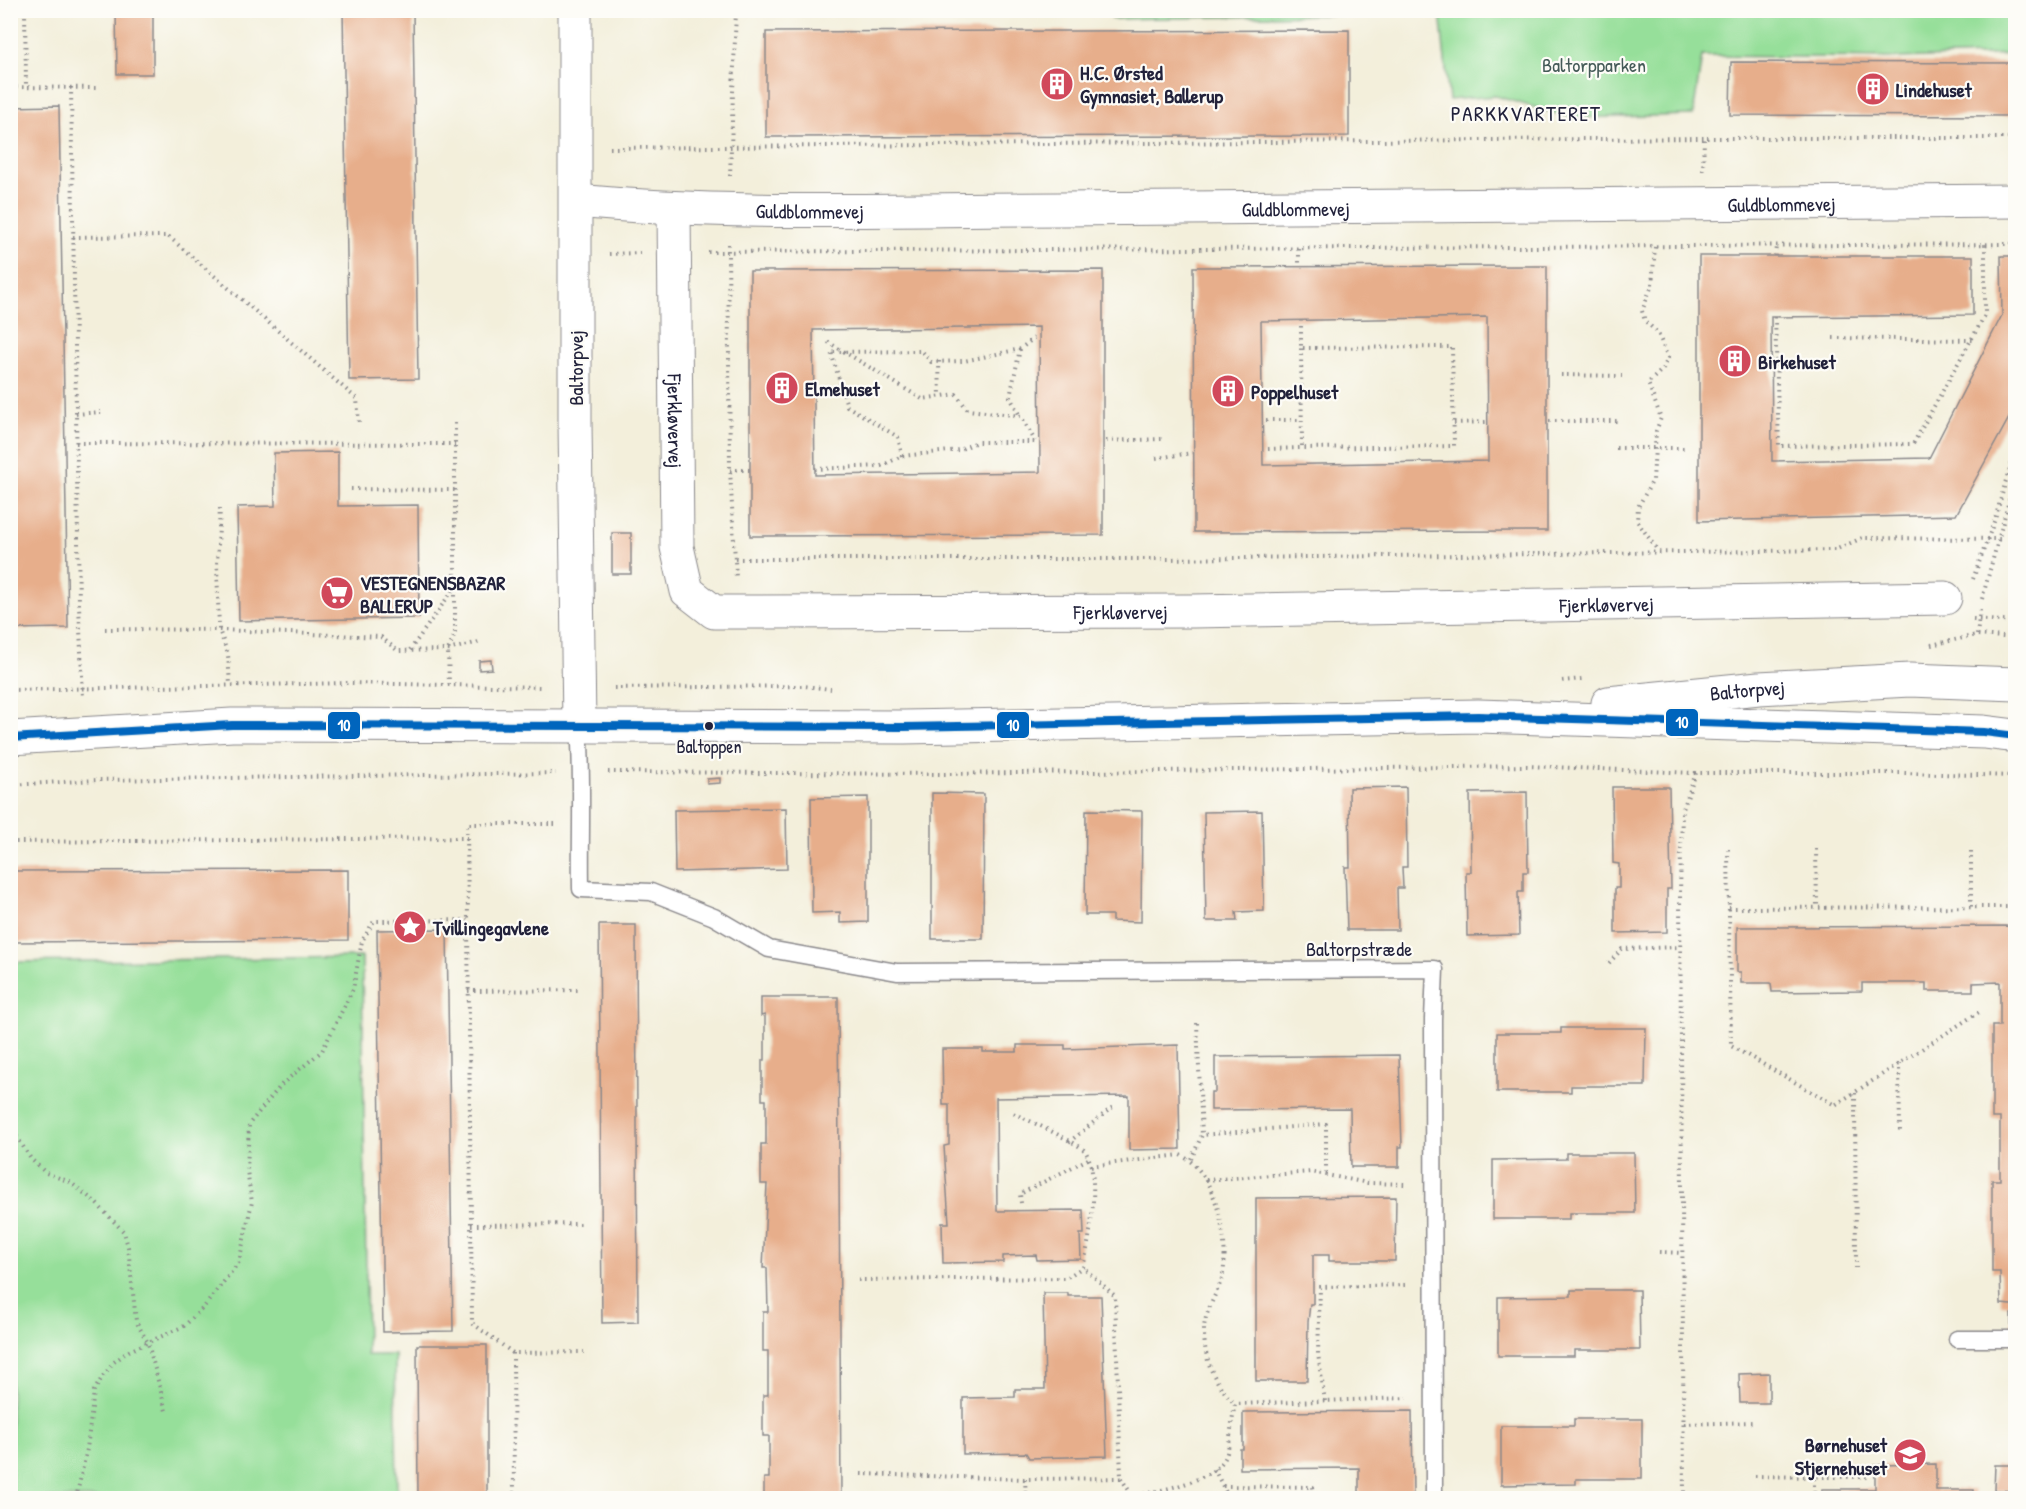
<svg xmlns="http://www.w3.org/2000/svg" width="2026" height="1509" font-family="'Patrick Hand',sans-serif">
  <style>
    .green { fill: #96df9a; stroke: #5c806a; stroke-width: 1.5 }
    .building { fill: #e7ae8b; fill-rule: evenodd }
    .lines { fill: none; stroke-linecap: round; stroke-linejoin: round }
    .service-casing { stroke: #8a888b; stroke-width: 19 }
    .minor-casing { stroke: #8a888b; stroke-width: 35 }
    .tertiary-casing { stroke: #8a888b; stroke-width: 35 }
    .path { stroke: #8a888b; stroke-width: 4; stroke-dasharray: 1.5 4.5; stroke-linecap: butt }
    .service { stroke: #fff; stroke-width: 16 }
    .minor { stroke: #fff; stroke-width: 33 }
    .tertiary { stroke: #fff; stroke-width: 33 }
    .bus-1-casing { stroke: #fdfcf7; stroke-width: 12 }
    .bus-1 { stroke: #0065bd; stroke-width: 8 }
    .bus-dot { fill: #22223b; stroke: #fdfcf7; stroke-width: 2 }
    .labels { text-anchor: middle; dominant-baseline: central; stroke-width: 4.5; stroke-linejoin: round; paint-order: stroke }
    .bus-label { font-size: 18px; fill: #22223b; stroke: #fdfcf7 }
    .park-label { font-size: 20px; fill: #455b58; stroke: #fdfcf7 }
    .poi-label { font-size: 20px; font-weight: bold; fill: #22223b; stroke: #fdfcf7; text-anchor: start }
    .street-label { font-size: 20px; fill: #22223b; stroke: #fdfcf7 }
    .neighbourhood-label { font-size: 21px; letter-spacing: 1.5px; fill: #22223b; stroke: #fdfcf7 }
    .line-badge { stroke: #fdfcf7; stroke-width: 2 }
    .badge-label { font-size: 16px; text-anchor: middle; font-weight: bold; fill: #fff }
  </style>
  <rect width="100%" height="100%" fill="#fdfcf7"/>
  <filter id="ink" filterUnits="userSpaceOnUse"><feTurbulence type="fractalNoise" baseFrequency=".0167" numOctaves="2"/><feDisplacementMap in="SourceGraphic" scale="12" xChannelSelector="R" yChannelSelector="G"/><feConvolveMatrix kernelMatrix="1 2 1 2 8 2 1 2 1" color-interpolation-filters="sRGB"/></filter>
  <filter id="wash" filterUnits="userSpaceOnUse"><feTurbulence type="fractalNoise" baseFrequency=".008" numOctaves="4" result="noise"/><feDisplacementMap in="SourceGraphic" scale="24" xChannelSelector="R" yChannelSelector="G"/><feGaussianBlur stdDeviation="1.35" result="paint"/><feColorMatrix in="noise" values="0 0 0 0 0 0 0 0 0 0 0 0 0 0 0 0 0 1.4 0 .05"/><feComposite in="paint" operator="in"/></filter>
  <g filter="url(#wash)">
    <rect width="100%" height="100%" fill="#f3efdb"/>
    <g class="green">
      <polygon points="1380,10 1380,14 1112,19 1112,11"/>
      <polygon points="1440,11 2015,11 2015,54 1896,58 1702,56 1693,115 1572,118 1495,96 1449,100"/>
      <polygon points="362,957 367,1355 395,1355 397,1498 11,1498 11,962"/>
    </g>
    <g id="blocks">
      <g class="building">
        <polygon points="116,10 153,10 153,74 117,74"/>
        <polygon points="343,10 413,10 418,379 349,380"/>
        <polygon points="1349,30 1349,136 766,137 766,32"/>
        <polygon points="1731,62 2016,63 2016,116 1730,115"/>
        <polygon points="59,106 68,628 10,629 10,107"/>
        <polygon points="1699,256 1973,256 1973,315 1771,317 1772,461 1929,458 2002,315 2001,256 2016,256 2016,405 1956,515 1699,521"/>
        <path d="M1547,266V531L1194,532L1193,267ZM1487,317L1488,461L1263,465L1261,321Z"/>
        <path d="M1103,270V535L750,536V271ZM1039,327L1040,472L815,475L813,330Z"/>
        <polygon points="338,452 338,506 418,505 419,618 239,621 237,507 275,506 274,453"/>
        <rect x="612" y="533" width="19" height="41"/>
        <polygon points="491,660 492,669 479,670 479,661"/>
        <polygon points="720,778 720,783 707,784 707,779"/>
        <polygon points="1406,787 1407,867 1402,867 1403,888 1397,888 1398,930 1347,930 1345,867 1350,867 1349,788"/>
        <polygon points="1612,787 1669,787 1671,889 1667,889 1667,932 1615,933 1615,888 1619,888 1619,864 1613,863"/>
        <polygon points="1527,792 1528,872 1523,872 1523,892 1518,892 1519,935 1467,936 1466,872 1471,872 1470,793"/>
        <polygon points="932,793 984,794 983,939 932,939"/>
        <polygon points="868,797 868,922 840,923 840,912 812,913 811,798"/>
        <polygon points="786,808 787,869 675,872 674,810"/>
        <polygon points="1086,810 1142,811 1141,922 1112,921 1112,915 1085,915"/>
        <polygon points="1262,811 1264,911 1236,912 1237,921 1206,921 1204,812"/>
        <polygon points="348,870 348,940 10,942 10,871"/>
        <polygon points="599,925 636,925 638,1322 602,1323"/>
        <polygon points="2016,926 2016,1305 2012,1305 2001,1304 2000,1272 1992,1272 1992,1180 2000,1180 2000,1118 1992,1118 1992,1026 2000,1026 2000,982 1973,983 1973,991 1926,991 1926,983 1862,983 1862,991 1772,992 1771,983 1741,983 1741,972 1737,972 1737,927"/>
        <polygon points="447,929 453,1331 383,1332 377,930"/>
        <polygon points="761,997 838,997 841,1498 764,1498 764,1478 769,1478 769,1436 763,1436 763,1395 768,1395 768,1351 763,1351 763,1312 768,1312 767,1268 763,1268 767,1184 761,1184 761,1144 766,1144 766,1100 762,1100 762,1060 765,1060 765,1015 761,1016"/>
        <polygon points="1561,1028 1646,1028 1645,1086 1571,1086 1571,1092 1497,1092 1497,1033 1561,1033"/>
        <polygon points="1017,1045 1065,1045 1065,1049 1178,1045 1180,1149 1129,1150 1129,1096 996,1098 997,1211 1083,1210 1084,1234 1080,1234 1081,1259 1037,1260 1036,1255 1003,1256 1003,1262 943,1263 942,1223 949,1223 944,1146 949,1145 949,1105 943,1105 942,1049 983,1049 983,1052 1017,1052"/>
        <polygon points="1399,1055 1402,1147 1399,1147 1399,1167 1351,1167 1350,1109 1211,1110 1211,1092 1215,1092 1215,1057"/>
        <polygon points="1566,1153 1634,1153 1635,1213 1569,1213 1569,1219 1493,1219 1493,1160 1566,1159"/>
        <polygon points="1396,1197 1395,1261 1329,1261 1329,1255 1313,1255 1313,1304 1310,1304 1308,1322 1307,1381 1256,1381 1256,1198"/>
        <polygon points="1571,1290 1639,1290 1640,1350 1574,1350 1574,1356 1498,1356 1498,1297 1571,1296"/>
        <polygon points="1043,1293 1068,1293 1068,1296 1101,1296 1107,1456 1029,1458 1026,1453 963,1454 963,1398 1015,1397 1015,1389 1045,1389"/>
        <rect x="2011" y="1314" width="5" height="14"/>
        <polygon points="417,1345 487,1345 487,1498 418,1498"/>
        <polygon points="1769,1373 1769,1403 1740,1403 1739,1374"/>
        <polygon points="1412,1411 1413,1496 1407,1496 1407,1498 1359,1498 1359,1468 1240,1469 1240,1449 1243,1449 1243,1412"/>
        <polygon points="1574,1419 1642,1419 1642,1479 1576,1479 1576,1484 1501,1485 1501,1426 1574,1426"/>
        <polygon points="1936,1464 1936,1490 1974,1490 1974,1498 1822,1498 1822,1489 1875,1489 1875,1465"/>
        <polygon points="1995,1465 2016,1465 2016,1491 1994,1490"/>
      </g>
    </g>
  </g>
  <g filter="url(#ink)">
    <use href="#blocks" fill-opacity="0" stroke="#8a888b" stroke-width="1.5"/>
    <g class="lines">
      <g class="service-casing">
        <g id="service">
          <path d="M579,726C583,780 580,835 581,889L651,892L714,917L769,949L897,972L1435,969L1433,1019L1434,1498"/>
          <polyline points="1957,1339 2016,1339"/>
        </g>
      </g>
      <g class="minor-casing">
        <g id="minor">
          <polyline points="575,10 575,423 579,726"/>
          <path id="s1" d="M576,201C737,216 900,209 1061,209C1379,209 1697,204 2016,201"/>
          <path id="s2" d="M674,208L677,547L687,591L714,612L1193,611L1945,598"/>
        </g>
      </g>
      <g class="tertiary-casing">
        <g id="tertiary">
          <path id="s3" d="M1608,703L1759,688L1910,680L2016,684"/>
          <polyline points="10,738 232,725 904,727 1478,716 1984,732 2016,736"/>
        </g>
      </g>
      <g class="path">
        <polyline points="25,10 26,87"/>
        <polyline points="10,87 96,88"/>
        <polyline points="71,87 79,605 83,698"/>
        <polyline points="610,148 1704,138"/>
        <polyline points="1703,171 1704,138 2016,138"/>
        <polyline points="730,176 736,10"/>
        <polyline points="73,237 168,236 357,399 359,423"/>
        <polyline points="728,244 730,470 736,578"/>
        <polyline points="1655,247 1652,285 1642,311 1645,321 1658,333 1668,358 1663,369 1648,383 1661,418 1656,431 1653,480 1638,507 1637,521 1658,551"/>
        <polyline points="1299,249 1299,267"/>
        <polyline points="708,252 2016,244"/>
        <polyline points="609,254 640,253"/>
        <polyline points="1775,256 1776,246"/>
        <polyline points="1775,317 1779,446 1913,444 1985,315 1985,244"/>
        <polyline points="1301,320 1301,348 1452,347 1454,446 1302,448 1301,348"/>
        <polyline points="1833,338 1973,340"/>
        <polyline points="828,342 922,399 956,394 968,410 1021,416 1035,441"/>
        <polyline points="1020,349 1010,397 1020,416"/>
        <polyline points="939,361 940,397"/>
        <polyline points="1561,375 1622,376"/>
        <polyline points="76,414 101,412"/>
        <polyline points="1266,420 1302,420"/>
        <polyline points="1549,421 1621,421"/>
        <polyline points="1454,423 1486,422"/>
        <polyline points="1106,441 1162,439"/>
        <polyline points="76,443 455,444"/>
        <polyline points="1616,448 1685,448"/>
        <polyline points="1268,449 1302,448"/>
        <polyline points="902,456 898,437 847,406 831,352 922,351 931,362 964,361 1020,349 1034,338"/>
        <polyline points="1156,458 1192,453"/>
        <polyline points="815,469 881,466 902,456 959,450 977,442 1038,442"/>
        <polyline points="730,470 750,470"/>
        <polyline points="351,489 455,490"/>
        <polyline points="220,508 217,564 219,630 228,654 230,685"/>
        <polyline points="735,559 1165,559 1835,550 1862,538 2000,539"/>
        <polyline points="1973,579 1995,519 2016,445"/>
        <polyline points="1982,599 2016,475"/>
        <polyline points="1973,619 2016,622"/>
        <polyline points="105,629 219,630 381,637 398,651 448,650 479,642"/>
        <polyline points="1977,635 1980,609"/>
        <polyline points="1931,645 1977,635 2016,638"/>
        <polyline points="410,650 455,587 455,423"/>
        <polyline points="1562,681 1582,679"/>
        <polyline points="449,685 448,650 455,634 455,589"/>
        <polyline points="614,688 804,686 831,689"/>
        <polyline points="10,690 350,683 543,687"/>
        <polyline points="608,772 943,774 1527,766 1696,773"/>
        <polyline points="10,785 97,780 556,773"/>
        <polyline points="555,824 467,824 472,1323 513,1353 584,1352"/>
        <polyline points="10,842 467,838"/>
        <polyline points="1728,849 1731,1046 1835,1105 1979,1012"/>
        <polyline points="1816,849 1817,907"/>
        <polyline points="1971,851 1971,908"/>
        <polyline points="1729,908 2016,907"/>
        <polyline points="1609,963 1622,949 1680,947"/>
        <polyline points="468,991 582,990"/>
        <polyline points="1197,1023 1202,1135"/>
        <polyline points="1899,1063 1900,1133"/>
        <polyline points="1855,1093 1856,1268"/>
        <polyline points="10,1113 16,1135 31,1159 46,1173 70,1182 94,1201 124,1232 128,1247 136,1321 148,1343 166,1411"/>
        <polyline points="1069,1142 1114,1106"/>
        <polyline points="1191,1159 1202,1135 1326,1124 1326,1175"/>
        <path d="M1091,1166L1180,1155C1216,1170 1231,1244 1222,1278C1217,1294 1204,1313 1204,1330C1204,1362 1214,1382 1235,1404"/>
        <polyline points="1206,1180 1311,1172 1368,1183 1407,1184"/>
        <polyline points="1021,1203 1020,1194 1088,1159"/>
        <polyline points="471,1225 583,1224"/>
        <polyline points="1659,1252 1683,1253"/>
        <path d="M858,1280L1066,1278L1083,1267C1090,1240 1101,1174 1085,1151C1079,1143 1023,1118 1011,1112"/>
        <polyline points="513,1353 514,1498"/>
        <polyline points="1325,1401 1318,1354 1320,1287 1407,1285"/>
        <polyline points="1684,1424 1755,1422"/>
        <polyline points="1214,1469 1229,1498"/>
        <polyline points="861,1474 1025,1479 1121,1478 1115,1296 1083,1267"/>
        <polyline points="1755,1476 1814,1477"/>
        <polyline points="1121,1478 1134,1498"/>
        <polyline points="1025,1479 1026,1498"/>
        <polyline points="1223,1486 1313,1487 1315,1498"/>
        <path d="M1132,1496C1157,1491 1215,1482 1226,1456C1230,1446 1232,1416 1235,1404L1407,1398"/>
        <polyline points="76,1498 87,1449 94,1391 103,1376 114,1362 129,1351 184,1326 204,1307 239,1262 252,1202 247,1171 249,1124 283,1083 322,1051 353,989 362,941 374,921 468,920"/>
        <polyline points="1684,1498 1680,894 1682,812 1696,773 1903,773 2016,776"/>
        <polyline points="1814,1498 1814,1477 1871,1477"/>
      </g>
      <use href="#service" class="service"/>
      <use href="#minor" class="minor"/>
      <use href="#tertiary" class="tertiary"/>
      <g class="bus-1-casing">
        <polyline id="bus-1" points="10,738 232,725 904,727 1478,716 1984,732 2016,736"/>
      </g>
      <use href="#bus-1" class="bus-1"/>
    </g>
  </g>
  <defs>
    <g id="building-disc" transform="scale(1.725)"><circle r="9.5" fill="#d1495b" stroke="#fdfcf7"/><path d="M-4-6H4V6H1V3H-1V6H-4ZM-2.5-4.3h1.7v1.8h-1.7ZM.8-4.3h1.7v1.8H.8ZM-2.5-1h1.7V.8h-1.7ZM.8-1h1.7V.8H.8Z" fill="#fff"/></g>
    <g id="supermarket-disc" transform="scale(1.725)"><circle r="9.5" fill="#d1495b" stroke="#fdfcf7"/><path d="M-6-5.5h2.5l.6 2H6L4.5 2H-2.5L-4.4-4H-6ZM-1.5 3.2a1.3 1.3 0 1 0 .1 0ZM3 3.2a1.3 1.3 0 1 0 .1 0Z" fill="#fff"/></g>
    <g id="sight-disc" transform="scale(1.725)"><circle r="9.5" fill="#d1495b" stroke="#fdfcf7"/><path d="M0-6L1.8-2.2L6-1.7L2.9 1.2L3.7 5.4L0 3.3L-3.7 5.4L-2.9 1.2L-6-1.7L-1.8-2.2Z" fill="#fff"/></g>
    <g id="school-disc" transform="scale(1.725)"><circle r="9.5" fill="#d1495b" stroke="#fdfcf7"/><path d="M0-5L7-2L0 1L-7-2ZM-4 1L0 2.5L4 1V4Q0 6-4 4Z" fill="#fff"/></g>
  </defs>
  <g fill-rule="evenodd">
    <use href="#building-disc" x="1057" y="84"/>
    <use href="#building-disc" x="1873" y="89"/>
    <use href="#building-disc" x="1735" y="361"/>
    <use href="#building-disc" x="782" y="388"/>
    <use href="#building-disc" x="1228" y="391"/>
    <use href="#supermarket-disc" x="337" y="593"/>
    <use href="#sight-disc" x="410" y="927"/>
    <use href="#school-disc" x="1910" y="1455"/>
  </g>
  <circle class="bus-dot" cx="709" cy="726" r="5"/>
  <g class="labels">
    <g class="bus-label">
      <text x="709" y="746">Baltoppen</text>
    </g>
    <g class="park-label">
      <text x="1594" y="64">Baltorpparken</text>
    </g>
    <g class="poi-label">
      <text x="1080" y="72">H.C. Ørsted<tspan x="1080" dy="23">Gymnasiet, Ballerup</tspan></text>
      <text x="1896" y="89">Lindehuset</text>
      <text x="1758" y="361">Birkehuset</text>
      <text x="805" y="388">Elmehuset</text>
      <text x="1251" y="391">Poppelhuset</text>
      <text x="360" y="582">VESTEGNENSBAZAR<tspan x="360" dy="23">BALLERUP</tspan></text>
      <text x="433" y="927">Tvillingegavlene</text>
      <text x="1887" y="1444" text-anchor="end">Børnehuset<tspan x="1887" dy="23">Stjernehuset</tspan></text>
    </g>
    <g class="street-label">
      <text stroke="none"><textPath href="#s1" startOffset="1206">Guldblommevej</textPath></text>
      <text stroke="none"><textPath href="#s1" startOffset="234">Guldblommevej</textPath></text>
      <text stroke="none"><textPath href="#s1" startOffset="720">Guldblommevej</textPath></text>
      <text transform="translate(575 368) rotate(-90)">Baltorpvej</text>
      <text stroke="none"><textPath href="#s2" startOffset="213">Fjerkløvervej</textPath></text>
      <text stroke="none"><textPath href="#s2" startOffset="1311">Fjerkløvervej</textPath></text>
      <text stroke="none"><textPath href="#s2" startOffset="825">Fjerkløvervej</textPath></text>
      <text stroke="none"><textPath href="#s3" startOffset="140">Baltorpvej</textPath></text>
      <text x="1359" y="948">Baltorpstræde</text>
    </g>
    <g class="neighbourhood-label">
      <text x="1526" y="113">PARKKVARTERET</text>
    </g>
  </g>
  <g class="line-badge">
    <rect x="1665" y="708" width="34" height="29" rx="6" fill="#0065bd"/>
    <rect x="996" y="711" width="34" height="28" rx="6" fill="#0065bd"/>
    <rect x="327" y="711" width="34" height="29" rx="6" fill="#0065bd"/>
  </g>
  <g class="badge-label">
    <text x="1682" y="728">10</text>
    <text x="1013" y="731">10</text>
    <text x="344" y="731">10</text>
  </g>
  <rect width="2026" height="1509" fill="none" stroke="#fdfcf7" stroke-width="36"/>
</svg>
